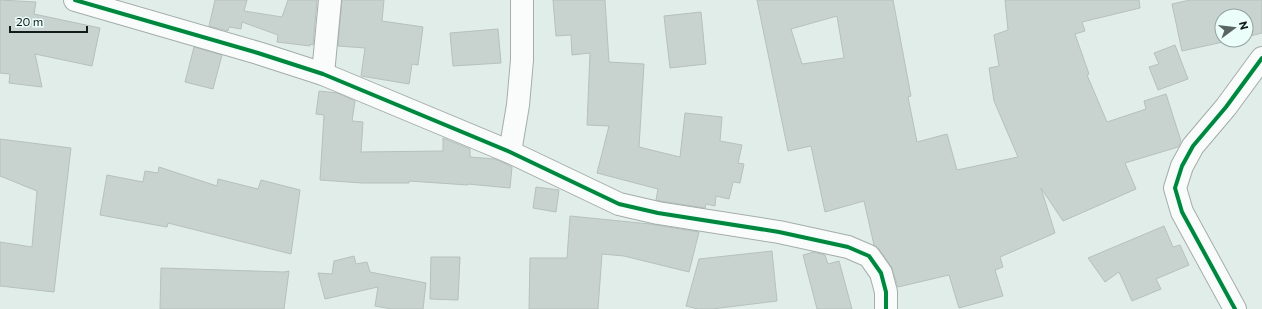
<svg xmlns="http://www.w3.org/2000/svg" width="1262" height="309" font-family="Commissioner,sans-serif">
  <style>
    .building { fill: #c8d3cf; stroke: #b6c0bd; fill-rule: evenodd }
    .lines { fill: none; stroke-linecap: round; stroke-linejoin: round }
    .minor-casing { stroke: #a4adaa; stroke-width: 24 }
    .minor { stroke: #fafcfc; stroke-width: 22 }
    .cycleway-casing { stroke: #ebfefa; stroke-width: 6 }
    .cycleway { stroke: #00873e; stroke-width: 4 }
  </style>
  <rect width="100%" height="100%" fill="#e0ede9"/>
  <g class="building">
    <polygon points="0,0 36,2 34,14 100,28 92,66 35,54 42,87 9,83 10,74 0,73"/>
    <polygon points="215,0 247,0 244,11 282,17 288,0 317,0 313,45 310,44 310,46 277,42 278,35 242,22 241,29 229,27 228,31 209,26"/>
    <polygon points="342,0 384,0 382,21 423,27 418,65 412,64 409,84 361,76 365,48 338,46"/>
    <polygon points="553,0 605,0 609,62 644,64 639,147 680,157 685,113 722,117 720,141 742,145 738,163 744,164 740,183 733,182 729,199 716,196 715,206 706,204 705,208 660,201 656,200 658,189 597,173 609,126 587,125 590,53 572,55 571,35 556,36"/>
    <path d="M757,0H893L911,96L908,97L917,142L947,134L957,170L1018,157L994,101L989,68L999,66L994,35L1008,30L1005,0H1139L1140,8L1082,22L1085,31L1075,34L1089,74L1087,75L1107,122L1146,109L1144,101L1166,94L1181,141L1178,147L1125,163L1136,189L1063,221L1041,188L1055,233L1000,257L1003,267L995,270L1003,296L959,308L949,275L898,287L891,266L879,249L874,245L864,201L825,212L811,146L788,151ZM837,16L844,58L802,64L791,29Z"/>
    <polygon points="1190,0 1262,0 1262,33 1246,37 1246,16 1222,16 1222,40 1232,40 1182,51 1172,4"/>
    <polygon points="701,12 706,64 670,68 664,16"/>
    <polygon points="498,29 501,63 453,66 450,33"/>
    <polygon points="1175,45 1188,79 1158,90 1149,67 1159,64 1154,53"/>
    <polygon points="194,47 222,55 213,89 185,82"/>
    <polygon points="319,91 337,93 355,101 352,121 363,122 361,152 443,151 443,138 470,149 470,157 495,159 512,167 510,188 468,184 468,185 409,181 409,183 362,183 320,180 324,115 316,114"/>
    <polygon points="0,139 71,148 54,292 0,286 0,242 32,247 37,191 0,176"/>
    <polygon points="159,167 217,186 218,179 258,189 261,180 300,190 291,254 168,223 167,227 100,215 107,175 143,182 145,171 158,173"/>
    <polygon points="536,187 559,190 556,212 533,208"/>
    <polygon points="570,216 650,224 699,232 689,272 624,256 602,254 598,309 529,309 530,258 567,258"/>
    <polygon points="1164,226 1173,247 1180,245 1189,265 1156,279 1161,289 1132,301 1119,272 1105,282 1088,258"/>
    <polygon points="772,251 777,301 712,309 698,309 686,306 699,259"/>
    <polygon points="814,252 825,255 828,264 839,261 852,309 817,309 803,255"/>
    <polygon points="354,256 356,264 367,262 370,272 426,283 423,309 392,309 375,306 378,287 325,299 318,273 332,274 334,261"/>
    <polygon points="431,257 460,257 458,300 430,299"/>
    <polygon points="161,268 284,272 289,271 284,309 160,309"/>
  </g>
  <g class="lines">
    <g class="minor-casing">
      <g id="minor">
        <polyline points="75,0 258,53 323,74 510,152 619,204 658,213 779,232 848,247 869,256 881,273 886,292 886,309"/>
        <polyline points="323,74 330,0"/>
        <polyline points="510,152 518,105 522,60 522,0"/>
        <polyline points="1235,309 1182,212 1175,188 1182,166 1193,146 1226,107 1262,58"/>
      </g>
    </g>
    <use href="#minor" class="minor"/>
    <g class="cycleway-casing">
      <g id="cycleway">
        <polyline points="75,0 258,53 323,74 510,152 619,204 658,213 779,232 848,247 869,256 881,273 886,292 886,309"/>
        <polyline points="1235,309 1182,212 1175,188 1182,166 1193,146 1226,107 1262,58"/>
      </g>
    </g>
    <use href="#cycleway" class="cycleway"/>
  </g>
  <g transform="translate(1234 28) rotate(75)"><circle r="19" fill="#ebfefa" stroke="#94a3a0"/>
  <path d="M0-3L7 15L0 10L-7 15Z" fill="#5a6462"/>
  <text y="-6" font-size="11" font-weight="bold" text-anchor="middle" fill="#121b19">N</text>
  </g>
  <path d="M10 26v6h77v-6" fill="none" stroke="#121b19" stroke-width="2"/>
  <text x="16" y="26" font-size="12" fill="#121b19" stroke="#ebfefa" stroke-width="3" paint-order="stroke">20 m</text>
</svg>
